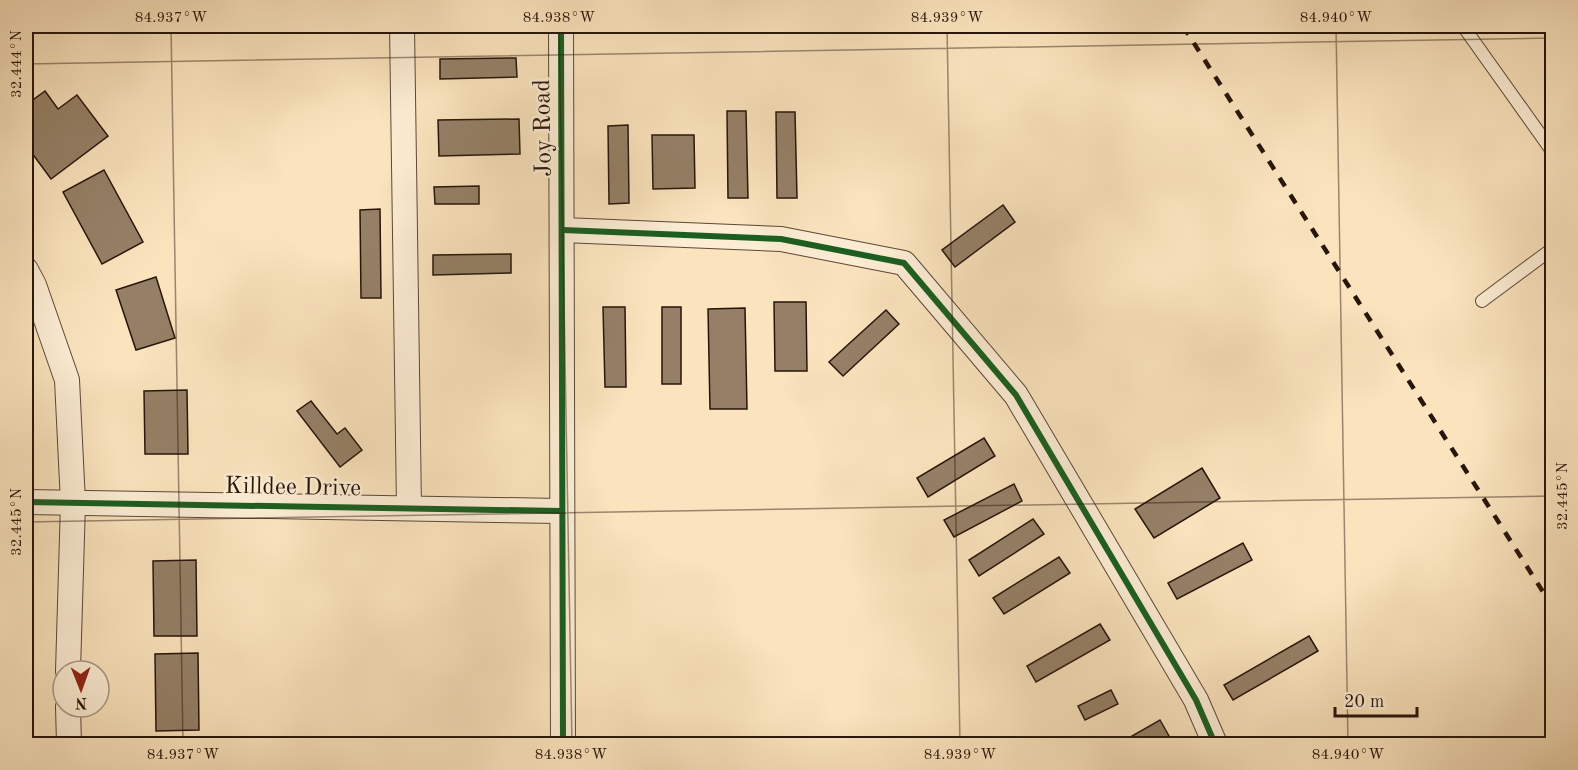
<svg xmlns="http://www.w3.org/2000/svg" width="1578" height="770" font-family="'Old Standard TT',serif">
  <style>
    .building { fill: #958067; stroke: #28150a; stroke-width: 1.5 }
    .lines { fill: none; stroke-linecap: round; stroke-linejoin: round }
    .service-casing { stroke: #5c4837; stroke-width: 14 }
    .minor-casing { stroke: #5c4837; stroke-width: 26 }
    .service { stroke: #fcedd4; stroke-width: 12 }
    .minor { stroke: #fcedd4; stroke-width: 24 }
    .rail { stroke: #28150a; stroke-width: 4.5; stroke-dasharray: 10 10; stroke-linecap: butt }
    .cycleway-casing { stroke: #fcedd4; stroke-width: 10 }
    .cycleway { stroke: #1b5e20; stroke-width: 6 }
    .ticks { fill: none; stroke: #28150a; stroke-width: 1.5; stroke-opacity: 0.45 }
    .labels { text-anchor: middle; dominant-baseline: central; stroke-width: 5; stroke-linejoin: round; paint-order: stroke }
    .street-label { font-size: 24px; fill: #28150a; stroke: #fcedd4 }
    .neatline { fill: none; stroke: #28150a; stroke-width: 2 }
    .ticks-label { font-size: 15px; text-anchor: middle; fill: #28150a }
  </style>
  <rect width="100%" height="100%" fill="#fae3bd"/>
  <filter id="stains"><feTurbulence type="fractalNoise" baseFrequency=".00333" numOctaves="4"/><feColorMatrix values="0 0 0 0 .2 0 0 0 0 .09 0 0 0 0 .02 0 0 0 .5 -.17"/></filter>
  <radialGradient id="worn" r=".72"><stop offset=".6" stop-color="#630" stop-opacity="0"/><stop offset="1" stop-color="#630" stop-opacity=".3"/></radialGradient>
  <g class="building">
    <polygon points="331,26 389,26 331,27"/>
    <polygon points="516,58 517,77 440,79 440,59"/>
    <polygon points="45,91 58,109 77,95 108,136 51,179 26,145 26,105"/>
    <polygon points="727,111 746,111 748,198 728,198"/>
    <polygon points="776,112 795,112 797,198 777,198"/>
    <polygon points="519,119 520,154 439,156 438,120"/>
    <polygon points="628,125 629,203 609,204 608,126"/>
    <polygon points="652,135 694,135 695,188 653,189"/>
    <polygon points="104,170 143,242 102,264 63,192"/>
    <polygon points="479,186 479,204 435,204 434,187"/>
    <polygon points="1003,205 1015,222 955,267 942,250"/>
    <polygon points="380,209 381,298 361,298 360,210"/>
    <polygon points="511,254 511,273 433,275 433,255"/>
    <polygon points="156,277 175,338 136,350 116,290"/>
    <polygon points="774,302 806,302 807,371 775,371"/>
    <polygon points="603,307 625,307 626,387 605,387"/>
    <rect x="662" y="307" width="19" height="77"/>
    <polygon points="745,308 747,409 710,409 708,309"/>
    <polygon points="886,310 899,324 843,376 829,362"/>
    <polygon points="187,390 188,454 145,454 144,391"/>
    <polygon points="311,401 337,434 345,428 362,450 340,467 297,411"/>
    <polygon points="984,438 995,456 928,497 917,478"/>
    <polygon points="1202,468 1220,498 1154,538 1135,509"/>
    <polygon points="1014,484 1022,501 954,537 944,520"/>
    <polygon points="1033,519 1044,534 979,576 969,560"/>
    <polygon points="1243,543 1252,560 1177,599 1168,583"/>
    <polygon points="1059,557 1070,573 1004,614 993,598"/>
    <polygon points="196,560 197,636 154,636 153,561"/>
    <polygon points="1100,624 1110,640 1036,682 1027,666"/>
    <polygon points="1309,636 1318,651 1233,700 1224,685"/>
    <polygon points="198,653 199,730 156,731 155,654"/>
    <polygon points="1111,690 1118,704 1085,720 1078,706"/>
    <polygon points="1160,720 1169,736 1156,744 1118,744"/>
  </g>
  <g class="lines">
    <g class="service-casing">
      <g id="service">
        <polyline points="1463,26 1552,151"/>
        <polyline points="1482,301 1552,249"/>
      </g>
    </g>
    <g class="minor-casing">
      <g id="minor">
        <polyline points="402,26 409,508"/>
        <polyline points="561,26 563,744"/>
        <polyline points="563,230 781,239 904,263 1016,395 1196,700 1215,744"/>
        <polyline points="26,270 34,285 67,380 73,503 68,671"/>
        <polyline points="26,502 560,511"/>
        <polyline points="68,707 69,744"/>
      </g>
    </g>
    <use href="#service" class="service"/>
    <use href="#minor" class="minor"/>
    <polyline class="rail" points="1183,26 1552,606"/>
    <g class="cycleway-casing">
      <g id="cycleway">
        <polyline points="561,26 563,744"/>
        <polyline points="563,230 781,239 904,263 1016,395 1196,700 1215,744"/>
        <polyline points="26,502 560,511"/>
      </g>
    </g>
    <use href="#cycleway" class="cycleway"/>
  </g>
  <path class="ticks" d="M171,26L183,744M559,26L572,744M947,26L960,744M1336,26L1348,744M26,64L1552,38M26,522L1552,496"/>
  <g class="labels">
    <g class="street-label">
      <text transform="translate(544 128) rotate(-91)">Joy Road</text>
      <text transform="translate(293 488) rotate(1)">Killdee Drive</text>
    </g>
  </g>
  <rect width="1578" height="770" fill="none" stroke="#fae3bd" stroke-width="66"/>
  <g transform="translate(81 689) rotate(179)"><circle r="28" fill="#fcedd4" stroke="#a79783" stroke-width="1.5"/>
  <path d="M0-4.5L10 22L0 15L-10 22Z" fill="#8f2418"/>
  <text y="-9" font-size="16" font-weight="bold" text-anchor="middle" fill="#28150a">N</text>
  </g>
  <path d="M1335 707v9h82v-9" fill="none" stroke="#28150a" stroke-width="3"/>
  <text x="1344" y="707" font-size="18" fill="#28150a" stroke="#fcedd4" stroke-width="4.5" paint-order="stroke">20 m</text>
  <rect x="33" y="33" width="1512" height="704" class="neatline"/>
  <g class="ticks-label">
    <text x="171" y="22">84.937°W</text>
    <text x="559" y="22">84.938°W</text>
    <text x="947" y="22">84.939°W</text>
    <text x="1336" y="22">84.940°W</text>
    <text transform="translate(16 64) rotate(-90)" y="5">32.444°N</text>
    <text transform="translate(1562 496) rotate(-90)" y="5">32.445°N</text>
    <text transform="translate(16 522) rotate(-90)" y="5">32.445°N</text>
    <text x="183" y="759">84.937°W</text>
    <text x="571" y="759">84.938°W</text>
    <text x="960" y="759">84.939°W</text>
    <text x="1348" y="759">84.940°W</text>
  </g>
  <rect width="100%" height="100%" filter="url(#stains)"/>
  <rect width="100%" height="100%" fill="url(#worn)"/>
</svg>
